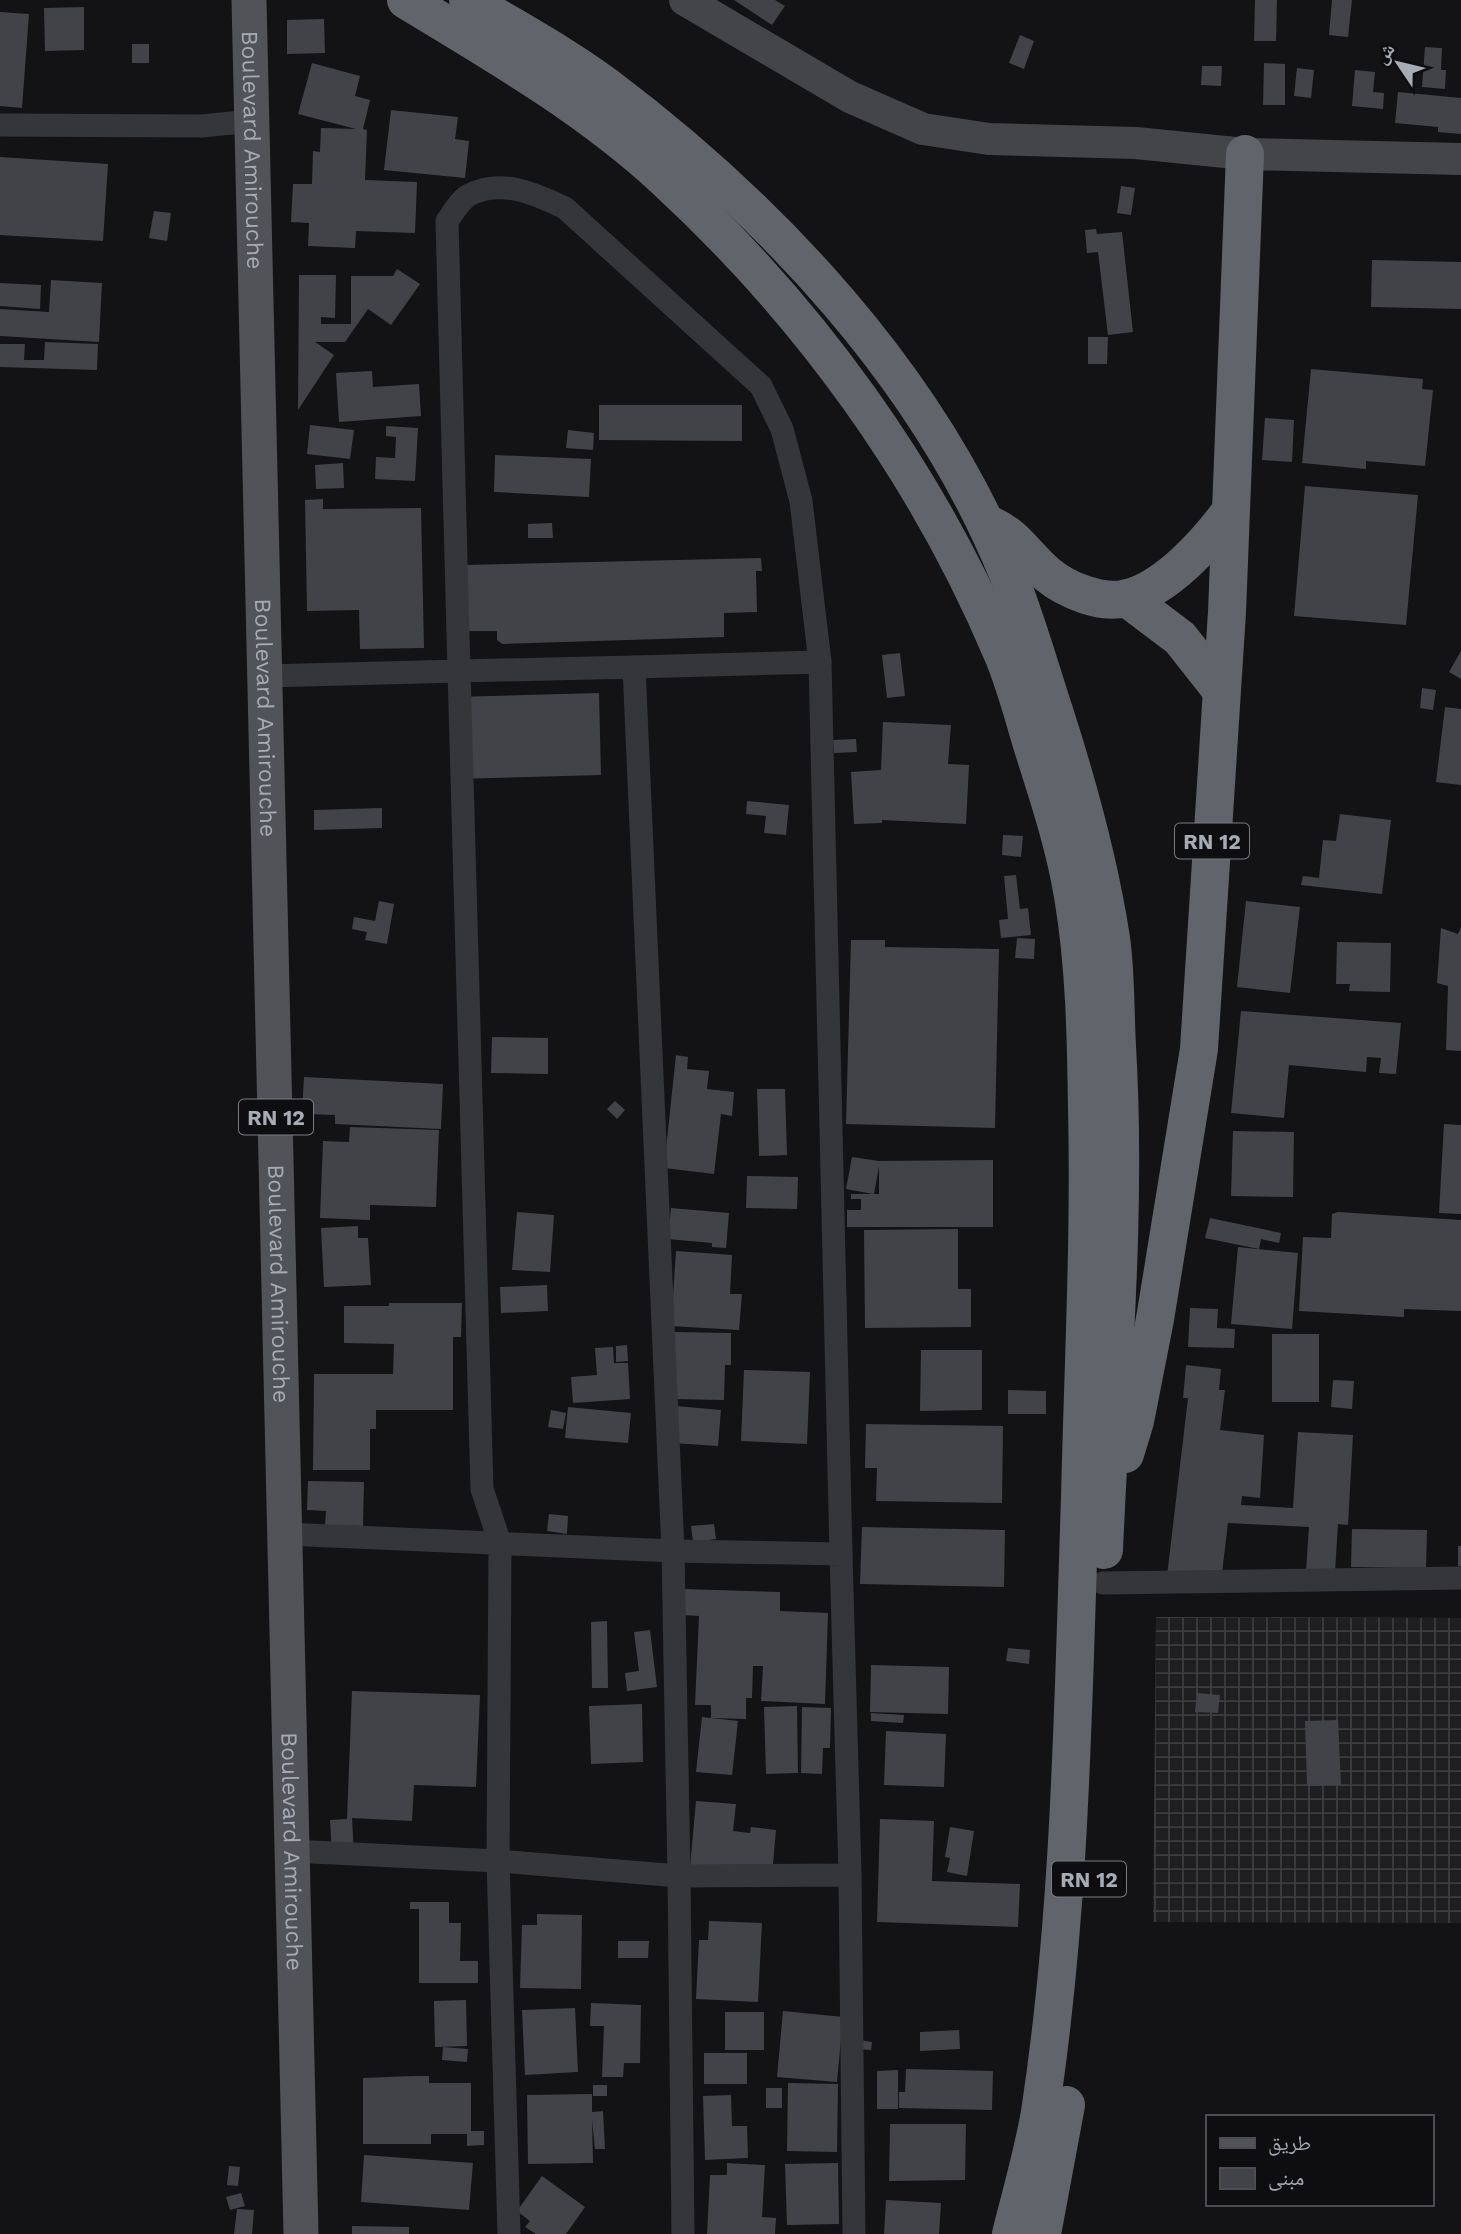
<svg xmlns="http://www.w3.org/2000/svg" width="1461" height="2234" font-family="'Work Sans','Noto Naskh Arabic',sans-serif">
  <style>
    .industrial { fill: url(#industrial-grid) }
    .building { fill: #424348; fill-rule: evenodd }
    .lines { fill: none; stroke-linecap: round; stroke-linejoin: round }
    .street { stroke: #343639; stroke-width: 23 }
    .secondary { stroke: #434549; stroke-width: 32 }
    .primary { stroke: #515358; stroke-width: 35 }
    .highway { stroke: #61646a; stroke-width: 38 }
    .labels { text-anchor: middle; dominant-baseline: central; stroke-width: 6; stroke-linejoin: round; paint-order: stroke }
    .shield { fill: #0e0e10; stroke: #787c83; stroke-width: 2 }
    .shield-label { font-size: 21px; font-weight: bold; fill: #a6abb4 }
    .street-label { font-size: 23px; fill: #a6abb4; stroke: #0e0e10 }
  </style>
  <defs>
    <pattern id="industrial-grid" width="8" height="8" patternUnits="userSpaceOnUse" patternTransform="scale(1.75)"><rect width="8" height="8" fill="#1f1f22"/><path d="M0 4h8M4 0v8" fill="none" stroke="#3d3d40"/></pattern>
  </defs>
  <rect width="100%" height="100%" fill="#131315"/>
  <polygon class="industrial" points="1156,1617 1461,1618 1461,1923 1153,1922"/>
  <g class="building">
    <polygon points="734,0 775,0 785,6 772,25"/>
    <polygon points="1255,0 1277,0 1276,41 1254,41"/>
    <polygon points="1332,0 1352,0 1348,37 1329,35"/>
    <polygon points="84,7 84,50 45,51 44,8"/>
    <polygon points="0,12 29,14 22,108 0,106"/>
    <polygon points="324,19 325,53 287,54 287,20"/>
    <polygon points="1020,35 1034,41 1024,69 1009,63"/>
    <rect x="132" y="44" width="17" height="19"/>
    <polygon points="1425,47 1442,48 1441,70 1446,70 1445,89 1422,87"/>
    <polygon points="312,63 360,76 355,96 370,100 363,129 367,130 365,180 417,182 415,233 356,231 355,248 308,246 309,223 291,222 293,184 312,184 313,151 320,152 321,128 356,129 298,114"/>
    <polygon points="1264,63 1285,64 1285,105 1263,105"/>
    <polygon points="1202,66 1222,66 1221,86 1201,85"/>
    <polygon points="1297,68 1314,70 1311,98 1294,96"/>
    <polygon points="1355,70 1375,72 1373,92 1384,93 1383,109 1352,106"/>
    <polygon points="1398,92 1461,98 1461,134 1438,132 1438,127 1395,123"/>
    <polygon points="391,110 458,117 455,139 469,141 465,178 384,170"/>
    <polygon points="0,157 108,164 103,241 0,235"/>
    <polygon points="1121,186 1135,188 1131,215 1117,213"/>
    <polygon points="154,211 171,213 167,241 149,238"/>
    <polygon points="1096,229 1097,234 1122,232 1133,332 1108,335 1098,252 1087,253 1085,230"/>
    <polygon points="1372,260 1461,262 1461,309 1371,307"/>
    <polygon points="397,269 420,284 391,325 368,309 345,342 315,342 334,355 298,410 299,275 336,275 335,318 321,317 321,324 351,324 351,276 393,276"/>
    <polygon points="51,280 102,283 99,342 0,336 0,309 49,312"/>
    <polygon points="0,283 41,285 40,309 0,306"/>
    <polygon points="1088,337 1108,337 1107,364 1088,364"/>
    <polygon points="45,342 98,344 97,370 0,367 0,344 25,344 24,360 44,360"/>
    <polygon points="1311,369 1423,379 1422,389 1433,390 1425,466 1366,461 1366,469 1302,463"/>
    <polygon points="372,371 373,387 419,384 421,416 339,422 336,373"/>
    <polygon points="599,405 742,405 742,441 599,440"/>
    <polygon points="1265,418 1294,420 1292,462 1262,460"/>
    <polygon points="310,425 354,430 350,459 307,454"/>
    <polygon points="386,426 418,428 415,481 375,479 376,457 395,458 396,437 386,436"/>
    <polygon points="568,430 594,433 593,450 566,448"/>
    <polygon points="495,455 591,459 589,497 494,492"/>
    <polygon points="343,463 344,488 316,489 315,465"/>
    <polygon points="1305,486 1418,495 1406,625 1294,616"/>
    <polygon points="323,499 323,509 421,508 424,648 360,649 359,610 307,611 305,500"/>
    <polygon points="552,523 553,538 528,538 528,524"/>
    <polygon points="761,558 762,571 756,571 757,612 724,613 724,637 502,644 497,640 497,631 464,631 468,599 463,599 464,565"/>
    <polygon points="1461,651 1461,679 1449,672"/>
    <polygon points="900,653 905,696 887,698 882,655"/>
    <polygon points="1422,688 1436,690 1433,710 1420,708"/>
    <polygon points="599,693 601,775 455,779 453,697"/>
    <polygon points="1445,707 1461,709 1461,785 1436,782"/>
    <polygon points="883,722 951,725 948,764 969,765 966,824 882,820 882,823 854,824 851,772 881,770"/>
    <polygon points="856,739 857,752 834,753 833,740"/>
    <polygon points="747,801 789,805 786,835 764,833 766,816 746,814"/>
    <polygon points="382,808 382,828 314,830 314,810"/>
    <polygon points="1340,814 1391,820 1382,894 1301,885 1303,876 1319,878 1323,840 1336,841"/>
    <polygon points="1003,835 1023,836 1021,857 1002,855"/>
    <polygon points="1016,875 1020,909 1028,908 1031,935 1001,938 999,920 1008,919 1004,876"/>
    <polygon points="379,901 394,904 387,944 365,940 367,932 352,929 354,917 375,921"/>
    <polygon points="1246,901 1300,907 1290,993 1237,987"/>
    <polygon points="1461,927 1461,1051 1446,1050 1448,986 1437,983 1441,928 1458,934"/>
    <polygon points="1017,938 1035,939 1034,959 1015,958"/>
    <polygon points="851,940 885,940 885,947 999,949 995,1128 846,1124"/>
    <polygon points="1337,942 1391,943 1390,992 1349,991 1350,984 1336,984"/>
    <polygon points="1241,1011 1401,1023 1396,1074 1379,1073 1381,1058 1367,1057 1366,1072 1289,1065 1284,1118 1231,1113"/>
    <polygon points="492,1037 548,1038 548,1074 491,1073"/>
    <polygon points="676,1055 688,1057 687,1069 709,1071 707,1089 734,1092 732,1116 721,1114 714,1174 664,1168"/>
    <polygon points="304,1077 443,1084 441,1129 335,1124 335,1115 302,1114"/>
    <polygon points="757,1089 785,1089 787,1155 759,1156"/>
    <polygon points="615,1101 625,1110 617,1119 607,1109"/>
    <polygon points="1444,1124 1461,1125 1461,1214 1439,1213"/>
    <polygon points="350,1127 439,1130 436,1207 370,1205 370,1220 320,1218 323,1141 349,1142"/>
    <polygon points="1233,1131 1294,1132 1293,1197 1231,1196"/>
    <path d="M852,1157L879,1161L993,1160V1227H847V1210H861V1199H851V1194H873L846,1189ZM879,1166V1194H874Z"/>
    <polygon points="747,1176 798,1177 797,1209 746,1208"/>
    <polygon points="671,1208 729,1213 726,1248 712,1247 712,1243 668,1239"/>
    <polygon points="517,1212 554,1215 550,1272 512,1270"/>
    <polygon points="1338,1212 1461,1220 1461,1311 1404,1309 1404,1317 1299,1311 1303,1237 1331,1238 1332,1214"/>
    <polygon points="1210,1218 1281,1233 1279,1243 1261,1239 1259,1249 1205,1238"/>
    <polygon points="358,1226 358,1238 368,1238 371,1285 324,1287 321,1228"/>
    <polygon points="958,1229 958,1289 971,1289 971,1327 865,1328 864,1230"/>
    <polygon points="1238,1247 1298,1253 1292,1329 1231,1324"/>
    <polygon points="676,1251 732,1255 730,1294 742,1294 739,1330 671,1326"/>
    <polygon points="547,1285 548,1311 501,1313 500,1287"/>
    <polygon points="389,1303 462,1303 461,1337 453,1337 453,1410 376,1410 376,1429 370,1429 370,1470 313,1470 314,1374 393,1374 394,1344 344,1343 344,1306 389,1306"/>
    <polygon points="1190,1308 1218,1309 1217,1328 1235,1329 1234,1348 1188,1347"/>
    <polygon points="674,1332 731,1333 731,1365 725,1365 724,1400 673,1399"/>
    <rect x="1272" y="1334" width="47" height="68"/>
    <polygon points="627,1345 628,1361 616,1362 616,1346"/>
    <polygon points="613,1347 614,1363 628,1363 630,1399 573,1403 571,1377 597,1375 595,1348"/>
    <polygon points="921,1350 982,1350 982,1410 920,1411"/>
    <polygon points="1186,1365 1221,1369 1219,1390 1225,1390 1220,1430 1264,1435 1260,1498 1242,1496 1241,1505 1293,1508 1298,1432 1353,1435 1348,1525 1338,1524 1335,1572 1306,1570 1309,1527 1228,1523 1221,1582 1167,1576 1188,1398 1183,1398"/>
    <polygon points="744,1370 810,1372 807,1444 741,1441"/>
    <polygon points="1333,1380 1354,1381 1352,1409 1331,1407"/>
    <polygon points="1008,1390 1046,1391 1046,1414 1008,1414"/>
    <polygon points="676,1406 721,1410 718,1446 673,1443"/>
    <polygon points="568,1407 631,1413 628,1443 565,1438"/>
    <polygon points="551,1410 566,1413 563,1429 548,1427"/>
    <polygon points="866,1424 1003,1426 1002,1503 876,1501 877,1468 865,1468"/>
    <polygon points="308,1481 364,1482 363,1526 325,1525 326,1511 307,1510"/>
    <polygon points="549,1514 568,1516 567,1534 547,1531"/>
    <polygon points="714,1524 716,1539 693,1542 691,1526"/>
    <polygon points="862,1527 1005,1530 1004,1587 860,1584"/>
    <polygon points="1352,1529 1427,1530 1426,1568 1351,1567"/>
    <rect x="1458" y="1546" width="3" height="20"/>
    <polygon points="684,1589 780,1592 780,1611 828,1613 825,1704 761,1701 763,1666 753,1666 752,1698 746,1698 746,1719 711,1718 711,1705 695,1705 699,1616 683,1615"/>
    <polygon points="607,1621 608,1688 592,1688 591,1622"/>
    <polygon points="650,1630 657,1687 627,1691 625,1673 639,1671 634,1632"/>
    <polygon points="1008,1648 1030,1650 1029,1664 1006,1661"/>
    <polygon points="871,1665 949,1667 948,1714 870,1712"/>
    <polygon points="352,1691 480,1695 476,1787 414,1785 412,1821 352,1818 354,1855 332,1856 330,1820 347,1819"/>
    <polygon points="1197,1693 1220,1695 1218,1713 1195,1712"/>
    <polygon points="642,1704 643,1762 591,1764 589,1706"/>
    <polygon points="797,1706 798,1773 766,1774 764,1707"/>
    <polygon points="802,1707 831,1708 830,1748 823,1748 822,1774 801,1773"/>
    <polygon points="871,1713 904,1715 903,1723 871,1721"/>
    <polygon points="702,1717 738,1721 732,1775 696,1772"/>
    <polygon points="1338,1720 1341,1785 1307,1786 1305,1721"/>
    <polygon points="886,1731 946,1734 944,1787 884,1785"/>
    <polygon points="696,1801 736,1804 733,1831 750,1833 751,1827 776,1830 772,1875 690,1867"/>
    <polygon points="880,1819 934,1821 932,1881 1020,1884 1018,1927 877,1922"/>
    <polygon points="950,1827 974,1831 967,1876 947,1872 950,1858 945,1857"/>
    <polygon points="410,1902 449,1902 449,1923 461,1923 460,1961 478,1961 478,1983 419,1983 419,1909 410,1909"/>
    <polygon points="537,1914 582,1915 581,1989 520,1988 522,1925 537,1925"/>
    <polygon points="709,1921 762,1923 758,2002 696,1999 699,1940 708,1940"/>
    <polygon points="618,1941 649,1941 648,1958 618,1958"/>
    <polygon points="466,2000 467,2046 435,2047 434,2001"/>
    <polygon points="591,2003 641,2005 640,2063 624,2063 623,2077 602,2077 604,2026 590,2026"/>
    <polygon points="575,2008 578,2072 525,2075 522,2010"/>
    <polygon points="783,2011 843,2017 837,2082 777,2077"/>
    <rect x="725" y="2012" width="39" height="38"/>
    <polygon points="959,2030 960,2049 920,2051 920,2032"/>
    <polygon points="860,2040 872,2042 871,2050 859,2049"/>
    <polygon points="443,2047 468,2049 467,2062 442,2060"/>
    <rect x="704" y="2053" width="43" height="31"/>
    <polygon points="906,2069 993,2071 992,2110 899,2108 899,2092 905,2092"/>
    <polygon points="898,2070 898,2109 877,2109 877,2071"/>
    <polygon points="413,2076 429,2076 429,2083 471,2083 471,2131 484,2131 484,2145 467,2146 467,2134 431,2134 431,2144 363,2144 363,2078"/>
    <polygon points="788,2083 838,2084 837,2152 787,2151"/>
    <rect x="593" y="2085" width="14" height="11"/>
    <rect x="766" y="2088" width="16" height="20"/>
    <polygon points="592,2094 592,2112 603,2111 605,2149 595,2149 592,2120 593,2163 528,2164 527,2095"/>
    <polygon points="731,2095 732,2126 747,2126 748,2158 705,2160 703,2096"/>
    <polygon points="890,2124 966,2124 965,2180 889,2181"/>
    <polygon points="364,2155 473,2163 469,2210 361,2202"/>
    <polygon points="727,2163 765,2165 762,2217 776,2218 775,2234 707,2234 710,2175 727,2175"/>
    <polygon points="838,2163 839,2224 787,2225 785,2164"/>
    <polygon points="229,2166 240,2167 238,2186 227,2185"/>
    <polygon points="542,2176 585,2207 566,2234 536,2234 525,2227 530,2221 517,2211"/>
    <polygon points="241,2193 245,2206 230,2210 226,2197"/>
    <polygon points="886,2200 941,2203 939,2234 884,2234"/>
    <polygon points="237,2209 254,2210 252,2234 234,2234"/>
    <polygon points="352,2226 409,2227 409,2234 352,2234"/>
  </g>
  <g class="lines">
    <g class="street">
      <polyline points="0,125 201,126 252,121"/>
      <polyline points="634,667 820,662 841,1554"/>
      <path d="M265,676L459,671L447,221C453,213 460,200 469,195C501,178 536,194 565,208L761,386L782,429L801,501L820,662"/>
      <polyline points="285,1534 673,1551 634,667 459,671 482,1489 500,1543 498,1861 679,1876 673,1551 841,1554 850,1875"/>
      <polyline points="1103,1583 1461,1578"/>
      <polyline points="292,1851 498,1861 509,2234"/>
      <polyline points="683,2234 679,1876 850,1875 854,2234"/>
    </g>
    <polyline class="secondary" points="685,0 850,97 923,129 989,139 1136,143 1245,154 1461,159"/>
    <path class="primary" id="s1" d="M249,0L301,2234"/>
    <g class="highway">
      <path d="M406,0C495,54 587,107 664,178C809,311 927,474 1003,655C1016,686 1024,719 1034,751C1049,798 1065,847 1073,896C1085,967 1086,1038 1087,1109C1090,1239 1083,1368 1080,1498C1073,1703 1071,1909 1040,2112C1033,2153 1021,2194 1011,2234"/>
      <path d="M468,0C514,28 563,54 606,86C772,211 929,378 1008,574C1026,618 1039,665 1054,711C1078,785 1099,861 1111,938C1116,973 1115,1010 1117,1046C1127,1214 1111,1382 1104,1550"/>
      <path d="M986,523C1018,536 1023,554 1047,574C1066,590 1102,605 1128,598C1167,588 1207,543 1230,512"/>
      <polyline points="1127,598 1180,638 1221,690"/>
      <polyline points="1125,1454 1135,1421 1155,1319 1199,1049 1227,612 1245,154"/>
      <polyline points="1042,2234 1066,2105"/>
    </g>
  </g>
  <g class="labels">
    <g class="shield">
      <rect x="1175" y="823.5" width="74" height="35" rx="5"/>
      <rect x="239" y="1099.5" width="74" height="35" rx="5"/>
      <rect x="1052" y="1861.5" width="74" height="35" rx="5"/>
    </g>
    <g class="shield-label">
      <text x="1212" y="841">RN 12</text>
      <text x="276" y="1117">RN 12</text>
      <text x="1089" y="1879">RN 12</text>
    </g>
    <g class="street-label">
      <text stroke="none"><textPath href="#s1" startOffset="150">Boulevard Amirouche</textPath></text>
      <text stroke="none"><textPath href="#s1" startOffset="718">Boulevard Amirouche</textPath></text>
      <text stroke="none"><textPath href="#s1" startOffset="1284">Boulevard Amirouche</textPath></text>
      <text stroke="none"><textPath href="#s1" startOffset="1852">Boulevard Amirouche</textPath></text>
    </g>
  </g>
  <rect x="1206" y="2115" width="228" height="91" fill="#0e0e10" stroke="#4b4d52" stroke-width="2"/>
  <rect x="1220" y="2138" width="35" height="10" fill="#515358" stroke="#4b4d52" stroke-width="2"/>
  <text x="1268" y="2150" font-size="21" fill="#a6abb4">طريق</text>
  <rect x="1220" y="2168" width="35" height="21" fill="#424348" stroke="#4b4d52" stroke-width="2"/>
  <text x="1268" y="2185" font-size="21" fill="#a6abb4">مبنى</text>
  <g transform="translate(1398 63) rotate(305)" stroke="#0e0e10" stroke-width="5" paint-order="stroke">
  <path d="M0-5L12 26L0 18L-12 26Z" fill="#a6abb4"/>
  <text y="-10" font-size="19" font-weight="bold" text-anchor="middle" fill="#a6abb4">ش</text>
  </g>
</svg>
